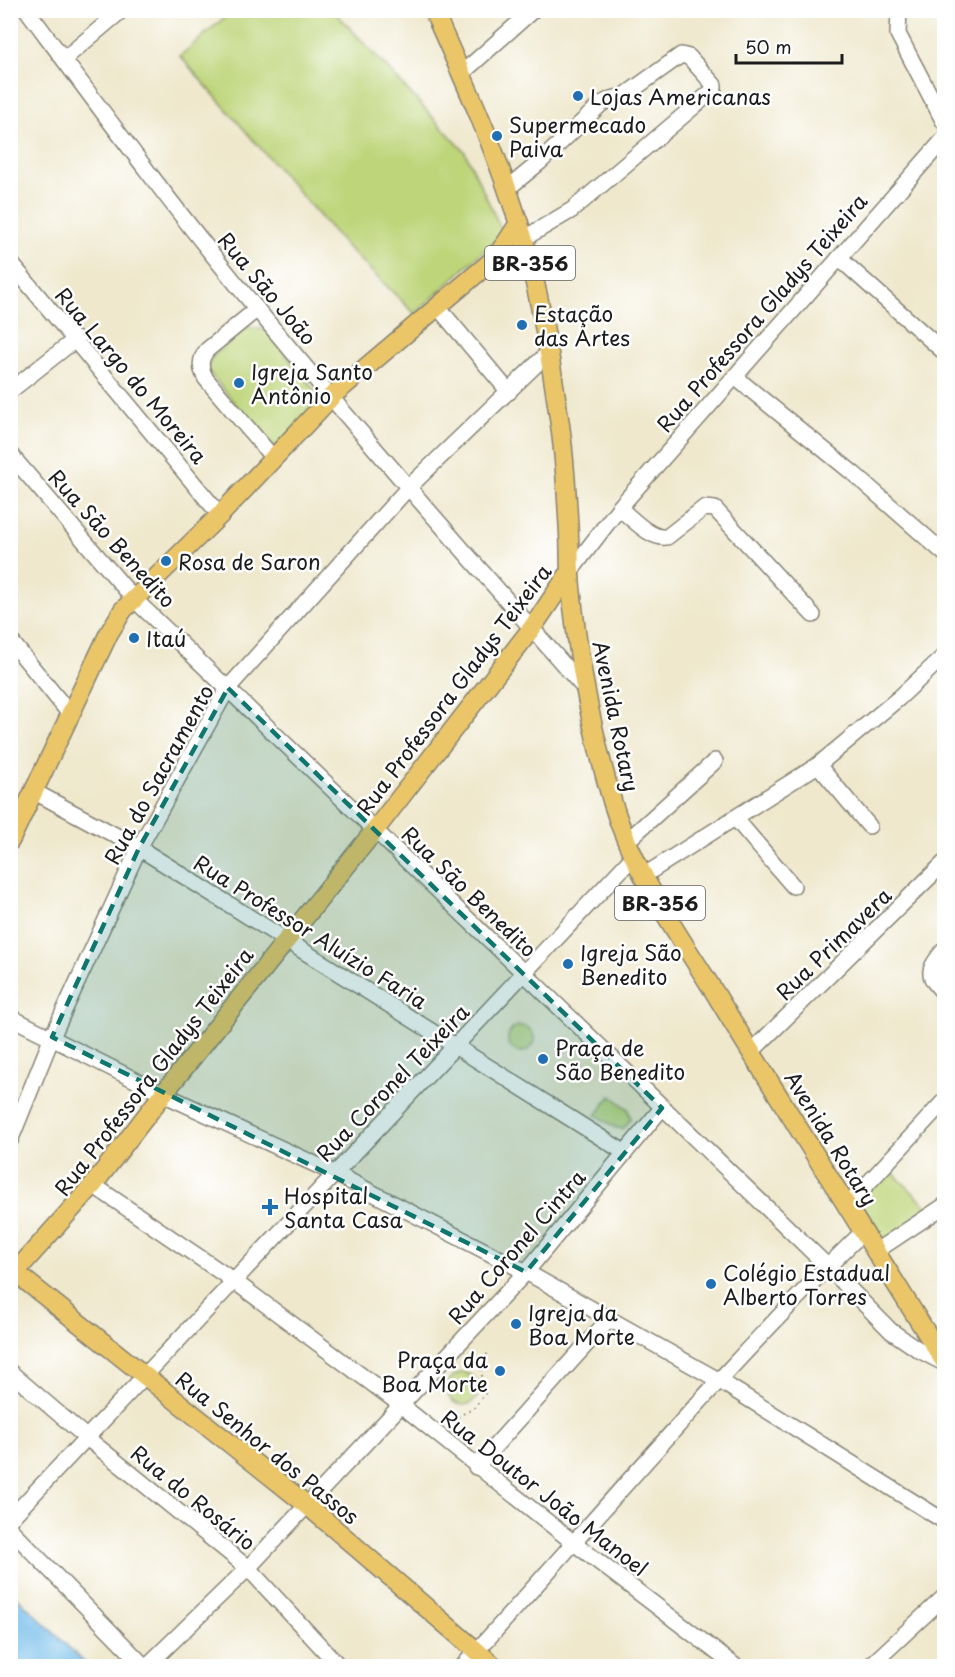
<svg xmlns="http://www.w3.org/2000/svg" width="955" height="1677" font-family="'Playpen Sans',sans-serif">
  <style>
    .green { fill: #bed57a; stroke: #6d784b; stroke-width: 1.5 }
    .water { fill: #71bbe9; stroke: #466c82; stroke-width: 1.5 }
    .lines { fill: none; stroke-linecap: round; stroke-linejoin: round }
    .minor-casing { stroke: #868274; stroke-width: 18 }
    .major-casing { stroke: #868274; stroke-width: 21 }
    .path { stroke: #868274; stroke-width: 2; stroke-dasharray: 1.5 4.5; stroke-linecap: butt }
    .minor { stroke: #fff; stroke-width: 15 }
    .major { stroke: #ebc669; stroke-width: 18 }
    .marked { fill: #0f766e; fill-opacity: 0.2; stroke: #0f766e; stroke-width: 4.5; stroke-dasharray: 12 8; stroke-linejoin: round }
    .poi-dot { fill: #1f6fb2; stroke: #fff; stroke-width: 2 }
    .labels { text-anchor: middle; dominant-baseline: central; stroke-width: 5; stroke-linejoin: round; paint-order: stroke }
    .shield { fill: #fff; stroke: #606060; stroke-width: 1.5 }
    .shield-label { font-size: 20px; font-weight: bold; fill: #1c1c1c }
    .poi-label { font-size: 21px; fill: #1c1c1c; stroke: #fff; text-anchor: start }
    .street-label { font-size: 21px; fill: #1c1c1c; stroke: #fff }
  </style>
  <rect width="100%" height="100%" fill="#fff"/>
  <filter id="ink" filterUnits="userSpaceOnUse"><feTurbulence type="fractalNoise" baseFrequency=".0167" numOctaves="2"/><feDisplacementMap in="SourceGraphic" scale="12" xChannelSelector="R" yChannelSelector="G"/><feConvolveMatrix kernelMatrix="1 2 1 2 8 2 1 2 1" color-interpolation-filters="sRGB"/></filter>
  <filter id="wash" filterUnits="userSpaceOnUse"><feTurbulence type="fractalNoise" baseFrequency=".008" numOctaves="4" result="noise"/><feDisplacementMap in="SourceGraphic" scale="24" xChannelSelector="R" yChannelSelector="G"/><feGaussianBlur stdDeviation="1.35" result="paint"/><feColorMatrix in="noise" values="0 0 0 0 0 0 0 0 0 0 0 0 0 0 0 0 0 1.4 0 .05"/><feComposite in="paint" operator="in"/></filter>
  <g filter="url(#wash)">
    <rect width="100%" height="100%" fill="#efe8cd"/>
    <g class="green">
      <polygon points="232,11 334,11 465,152 503,233 415,314 345,245 180,56"/>
      <polygon points="247,327 265,330 322,399 276,448 263,437 207,370 212,357"/>
      <circle cx="521" cy="1039" r="13"/>
      <polygon points="611,1096 628,1109 631,1119 623,1129 616,1128 596,1115"/>
      <polygon points="889,1169 934,1213 876,1249 851,1209"/>
      <circle cx="463" cy="1389" r="16"/>
    </g>
    <polygon class="water" points="10,1591 11,1591 88,1666 11,1666"/>
  </g>
  <g filter="url(#ink)">
    <g class="lines">
      <g class="minor-casing">
        <g id="minor">
          <path d="M27,10C102,111 176,212 256,308C363,437 474,563 585,689"/>
          <polyline points="899,10 898,34 944,122"/>
          <polyline points="64,59 122,10"/>
          <polyline points="461,74 533,10"/>
          <polyline points="507,189 540,162 601,104 611,99 624,96 681,55 689,57 714,85 714,88 711,92 572,210 523,239"/>
          <polyline points="839,258 944,352"/>
          <polyline points="10,262 220,515"/>
          <polyline points="437,306 509,392"/>
          <path d="M257,309L207,350C199,360 200,368 206,379L274,459"/>
          <polyline points="735,377 854,474 944,553"/>
          <polyline points="10,391 76,339"/>
          <polyline points="10,454 134,599 525,974 827,1266 891,1331 919,1350 944,1363"/>
          <path d="M619,508C632,518 651,540 667,537L704,508L715,509L813,615"/>
          <polyline points="570,572 619,508 944,139"/>
          <polyline points="10,640 70,714"/>
          <polyline points="818,765 869,826"/>
          <polyline points="33,791 139,848 624,1152"/>
          <polyline points="735,818 793,886"/>
          <polyline points="626,842 715,761"/>
          <polyline points="643,876 818,765 899,698 944,656"/>
          <path d="M944,950C928,970 925,974 944,993"/>
          <polyline points="10,1017 163,1094 334,1173 526,1272 720,1381 944,1521"/>
          <polyline points="751,1052 944,863"/>
          <polyline points="10,1141 52,1037 139,848 228,688 408,488 548,353"/>
          <polyline points="93,1185 234,1281 401,1405 574,1543 735,1666"/>
          <polyline points="848,1205 944,1101"/>
          <polyline points="876,1251 944,1206"/>
          <polyline points="10,1372 87,1438 248,1568 339,1666"/>
          <polyline points="476,1467 610,1318"/>
          <polyline points="10,1519 633,857"/>
          <polyline points="10,1529 144,1666"/>
          <polyline points="147,1666 248,1568 526,1272 662,1108"/>
          <path d="M463,1666C596,1521 722,1368 864,1231"/>
          <polyline points="870,1666 944,1597"/>
        </g>
      </g>
      <g class="major-casing">
        <g id="major">
          <path d="M433,10C462,75 492,141 514,209C537,276 549,348 559,418C565,456 567,496 569,535C570,552 569,570 571,587C578,661 592,733 613,804C634,874 680,936 718,998C792,1120 869,1240 944,1361"/>
          <polyline points="10,841 109,633 123,610 220,515 332,396 494,259 506,243 519,223"/>
          <polyline points="16,1273 307,1505 494,1666"/>
          <polyline points="10,1278 93,1185 163,1094 375,830 532,628 570,572"/>
        </g>
      </g>
      <polyline class="path" points="450,1426 459,1416 474,1408 485,1394 480,1363 488,1353"/>
      <use href="#minor" class="minor"/>
      <use href="#major" class="major"/>
    </g>
  </g>
  <path class="marked" d="M228,688L662,1108L526,1272L52,1037L139,848Z"/>
  <g class="poi-dot">
    <circle cx="578" cy="96" r="6"/>
    <circle cx="497" cy="136" r="6"/>
    <circle cx="522" cy="325" r="6"/>
    <circle cx="239" cy="383" r="6"/>
    <circle cx="166" cy="561" r="6"/>
    <circle cx="134" cy="638" r="6"/>
    <circle cx="568" cy="964" r="6"/>
    <circle cx="543" cy="1059" r="6"/>
    <path d="M267 1198h6v6h6v6h-6v6h-6v-6h-6v-6h6z"/>
    <circle cx="711" cy="1284" r="6"/>
    <circle cx="516" cy="1324" r="6"/>
    <circle cx="500" cy="1371" r="6"/>
  </g>
  <g class="labels">
    <g class="shield">
      <rect x="485" y="246" width="90" height="34" rx="4.5"/>
      <rect x="615" y="886" width="90" height="34" rx="4.5"/>
    </g>
    <g class="shield-label">
      <text x="530" y="263">BR-356</text>
      <text x="660" y="903">BR-356</text>
    </g>
    <g class="poi-label">
      <text x="590" y="96">Lojas Americanas</text>
      <text x="509" y="124">Supermecado<tspan x="509" dy="24">Paiva</tspan></text>
      <text x="534" y="313">Estação<tspan x="534" dy="24">das Artes</tspan></text>
      <text x="251" y="371">Igreja Santo<tspan x="251" dy="24">Antônio</tspan></text>
      <text x="178" y="561">Rosa de Saron</text>
      <text x="146" y="638">Itaú</text>
      <text x="580" y="952">Igreja São<tspan x="580" dy="24">Benedito</tspan></text>
      <text x="555" y="1047">Praça de<tspan x="555" dy="24">São Benedito</tspan></text>
      <text x="284" y="1195">Hospital<tspan x="284" dy="24">Santa Casa</tspan></text>
      <text x="723" y="1272">Colégio Estadual<tspan x="723" dy="24">Alberto Torres</tspan></text>
      <text x="528" y="1312">Igreja da<tspan x="528" dy="24">Boa Morte</tspan></text>
      <text x="488" y="1359" text-anchor="end">Praça da<tspan x="488" dy="24">Boa Morte</tspan></text>
    </g>
    <g class="street-label">
      <text transform="translate(268 288) rotate(50)">Rua São João</text>
      <text transform="translate(761 312) rotate(-49)">Rua Professora Gladys Teixeira</text>
      <text transform="translate(132 375) rotate(50)">Rua Largo do Moreira</text>
      <text transform="translate(113 538) rotate(48)">Rua São Benedito</text>
      <text transform="translate(453 689) rotate(-53)">Rua Professora Gladys Teixeira</text>
      <text transform="translate(617 716) rotate(78)">Avenida Rotary</text>
      <text transform="translate(158 774) rotate(-61)">Rua do Sacramento</text>
      <text transform="translate(470 891) rotate(44)">Rua São Benedito</text>
      <text transform="translate(311 931) rotate(32)">Rua Professor Aluízio Faria</text>
      <text transform="translate(833 943) rotate(-44)">Rua Primavera</text>
      <text transform="translate(153 1071) rotate(-52)">Rua Professora Gladys Teixeira</text>
      <text transform="translate(392 1082) rotate(-46)">Rua Coronel Teixeira</text>
      <text transform="translate(832 1138) rotate(58)">Avenida Rotary</text>
      <text transform="translate(516 1246) rotate(-49)">Rua Coronel Cintra</text>
      <text transform="translate(268 1447) rotate(39)">Rua Senhor dos Passos</text>
      <text transform="translate(545 1492) rotate(38)">Rua Doutor João Manoel</text>
      <text transform="translate(194 1497) rotate(39)">Rua do Rosário</text>
    </g>
  </g>
  <rect width="955" height="1677" fill="none" stroke="#fff" stroke-width="36"/>
  <path d="M736 54v9h106v-9" fill="none" stroke="#1c1c1c" stroke-width="3"/>
  <text x="745" y="54" font-size="18" fill="#1c1c1c" stroke="#ffffff" stroke-width="4.5" paint-order="stroke">50 m</text>
</svg>
